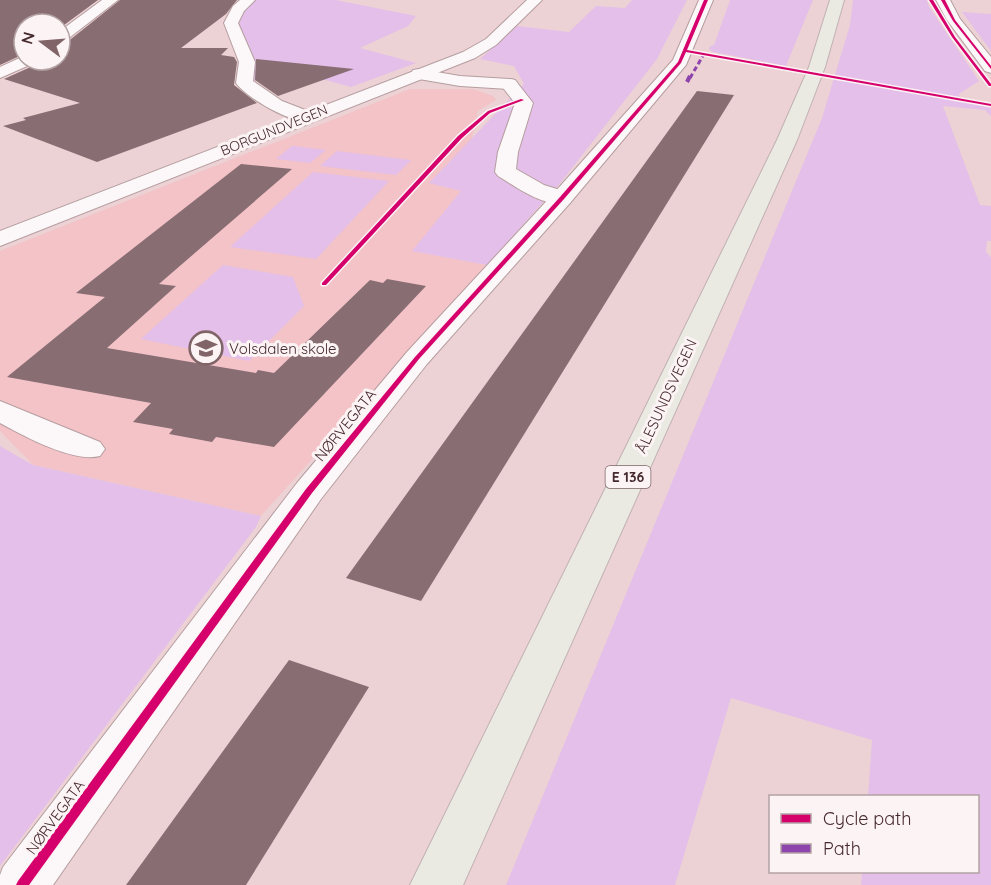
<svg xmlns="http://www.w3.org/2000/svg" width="991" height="885" font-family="Quicksand,sans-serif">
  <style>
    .built { fill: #f3c3c8 }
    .green { fill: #e3bfe9 }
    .building { fill: #886d73 }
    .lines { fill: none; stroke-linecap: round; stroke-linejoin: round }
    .minor-casing { stroke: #b59d9f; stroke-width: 2 }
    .tertiary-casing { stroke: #b59d9f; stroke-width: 2 }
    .secondary-casing { stroke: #b59d9f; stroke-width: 2 }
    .trunk-casing { stroke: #c1b1b3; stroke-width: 2 }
    .minor { fill: #fcf8f9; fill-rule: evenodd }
    .tertiary { fill: #fcf8f9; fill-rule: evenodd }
    .secondary { fill: #fcf8f9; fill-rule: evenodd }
    .trunk { fill: #eaeae2; fill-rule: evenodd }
    .quiet-far1 { stroke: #8e44ad; stroke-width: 3; stroke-dasharray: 5 3; stroke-linecap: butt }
    .quiet { stroke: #8e44ad; stroke-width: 4; stroke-dasharray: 7 4; stroke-linecap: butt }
    .cycleway-casing { stroke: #fbf3f4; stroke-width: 3 }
    .cycleway { fill: #d6006c; fill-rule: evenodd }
    .labels { text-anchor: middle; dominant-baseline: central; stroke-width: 6; stroke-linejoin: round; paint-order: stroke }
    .far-street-label { font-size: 14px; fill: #46292d; stroke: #fbf3f4 }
    .shield { fill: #fbf3f4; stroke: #7c6669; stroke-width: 1.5 }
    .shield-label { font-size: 14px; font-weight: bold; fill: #46292d }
    .poi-label { font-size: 15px; fill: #46292d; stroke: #fbf3f4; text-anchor: start }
    .street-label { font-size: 15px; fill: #46292d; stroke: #fbf3f4 }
  </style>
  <rect width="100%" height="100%" fill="#ecd2d4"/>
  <polygon class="built" points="410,89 473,89 493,96 496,100 478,111 472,139 430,183 462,191 413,251 487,265 261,516 33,465 0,431 0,251"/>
  <g class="green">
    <path d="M253,0H336L416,16L408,26L360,48L416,63L351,87L289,70L253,82C253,71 256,59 250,49C238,25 228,22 253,0Z"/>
    <polygon points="632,0 687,0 657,59 562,181 487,265 412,251 461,191 429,183 524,84 514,66 480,59 517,26 569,32 596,6 625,8"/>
    <polygon points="730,0 813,0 786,66 713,52 709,49 710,46 714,45"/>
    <polygon points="853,0 927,0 929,7 979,81 959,94 960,100 991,108 991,116 985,110 943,106 980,205 991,206 991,241 987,241 986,252 991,257 991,885 861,885 862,872 978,872 978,796 868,796 872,740 731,698 675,885 506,885 822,118 850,25"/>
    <polygon points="962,12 991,14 991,51"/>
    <polygon points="292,146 293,146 326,150 310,163 276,159"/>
    <polygon points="337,151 411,160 396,175 320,166"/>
    <polygon points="313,172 389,181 316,259 230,247"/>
    <polygon points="223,265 293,277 304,306 249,361 141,339"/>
    <polygon points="0,446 33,465 261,516 256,527 0,866"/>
  </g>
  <g class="building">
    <polygon points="0,0 98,0 60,28 60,24 24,24 24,54 0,65"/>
    <polygon points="120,0 237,0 226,14 181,48 228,48 221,55 234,57 237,62 234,85 257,103 97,162 3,126 26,120 23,118 80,103 4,79 35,65 38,60 60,60 60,44 66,43"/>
    <polygon points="256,59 354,69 278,96 255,80"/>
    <polygon points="697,91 734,95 421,601 346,578"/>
    <polygon points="241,164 292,169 159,284 176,286 107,348 256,373 258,370 274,373 370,280 383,283 387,279 426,286 274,447 216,437 212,442 169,434 173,429 133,422 151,403 7,377 105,297 76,293"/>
    <polygon points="289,660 369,687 246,885 126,885"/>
  </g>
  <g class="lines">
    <g class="minor-casing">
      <g id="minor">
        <polygon points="102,0 118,0 65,41 60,42 60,31"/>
        <path d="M240,0H255L244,11L238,23L255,62L253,81L282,101L313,113L315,117L313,121C294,126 247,98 236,83L239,62L224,23L233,6Z"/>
        <path d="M509,79L515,80L533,103L518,152L516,169L544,185L570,193L573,198L570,203C546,209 518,188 498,176L495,172L498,152L515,103L500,84L503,80Z"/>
        <path d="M0,401L100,442L105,449L100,456C73,463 24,436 0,423Z"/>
      </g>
    </g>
    <g class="tertiary-casing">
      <g id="tertiary">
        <polygon points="699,0 713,0 686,65 570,203 427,364 321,499 53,885 0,885 0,875 3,867 297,483 407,352 554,193 673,60"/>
        <polygon points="936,0 950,0 960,19 991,57 991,73 985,71 947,20"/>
        <polygon points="24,56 24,60 36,60 34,63 0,78 0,67"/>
        <polygon points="419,69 460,76 509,79 515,80 518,84 515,88 509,89 460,86 413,78 411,74 413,70"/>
      </g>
    </g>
    <g class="secondary-casing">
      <polygon id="secondary" points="527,0 542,0 496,45 475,58 0,246 0,231 463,52 486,39"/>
    </g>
    <g class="trunk-casing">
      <polygon id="trunk" points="830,0 844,0 825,67 797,140 463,885 410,885 777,140 809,67"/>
    </g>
    <use href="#minor" class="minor"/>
    <use href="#tertiary" class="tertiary"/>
    <use href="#secondary" class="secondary"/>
    <use href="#trunk" class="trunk"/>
    <polyline class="quiet-far1" points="690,78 704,54"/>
    <polyline class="quiet" points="687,82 690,76"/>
    <g class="cycleway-casing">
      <g id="cycleway">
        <polygon points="704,0 708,0 687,50 991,104 991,106 686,52 681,63 564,199 419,359 312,493 29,885 16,885 18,881 306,489 415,357 560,197 678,62"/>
        <polygon points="929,0 933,0 955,37 991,84 991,86 989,86 952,37"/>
        <polygon points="941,0 945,0 955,20 991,66 991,69 953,21"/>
        <polygon points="521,99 524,100 490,113 462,138 326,285 322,285 322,283 458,136 488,111"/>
      </g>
    </g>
    <use href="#cycleway" class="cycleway"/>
  </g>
  <defs>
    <g id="school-ring" transform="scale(1.725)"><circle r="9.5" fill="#fbf3f4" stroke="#806467" stroke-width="1.5"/><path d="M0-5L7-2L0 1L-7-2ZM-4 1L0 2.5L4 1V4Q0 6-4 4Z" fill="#806467"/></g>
  </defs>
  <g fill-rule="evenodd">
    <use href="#school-ring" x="206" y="348"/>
  </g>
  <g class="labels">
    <g class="far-street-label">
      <text transform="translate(274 130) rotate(-22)">BORGUNDVEGEN</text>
    </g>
    <rect class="shield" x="605.5" y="466" width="45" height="22" rx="4.5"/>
    <g class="shield-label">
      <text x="628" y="477">E 136</text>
    </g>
    <g class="poi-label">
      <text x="229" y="348">Volsdalen skole</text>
    </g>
    <g class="street-label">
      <text transform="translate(666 396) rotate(-65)">ÅLESUNDSVEGEN</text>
      <text transform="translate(345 425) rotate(-51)">NØRVEGATA</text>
      <text transform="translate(55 817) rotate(-54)">NØRVEGATA</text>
    </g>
  </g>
  <rect x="769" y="795" width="210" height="78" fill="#fbf3f4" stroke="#b3a2a4" stroke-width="1.5"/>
  <rect x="781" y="814" width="30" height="9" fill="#d6006c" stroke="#b3a2a4" stroke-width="1.5"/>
  <text x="823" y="825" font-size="18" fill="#46292d">Cycle path</text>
  <rect x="781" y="844" width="30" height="9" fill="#8e44ad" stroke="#b3a2a4" stroke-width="1.5"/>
  <text x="823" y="855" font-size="18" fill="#46292d">Path</text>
  <g transform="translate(42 42) rotate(286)"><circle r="28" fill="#fbf3f4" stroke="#b3a2a4" stroke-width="1.5"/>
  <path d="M0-4.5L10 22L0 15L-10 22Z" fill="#806467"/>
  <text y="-9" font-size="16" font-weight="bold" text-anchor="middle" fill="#46292d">N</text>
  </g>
</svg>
